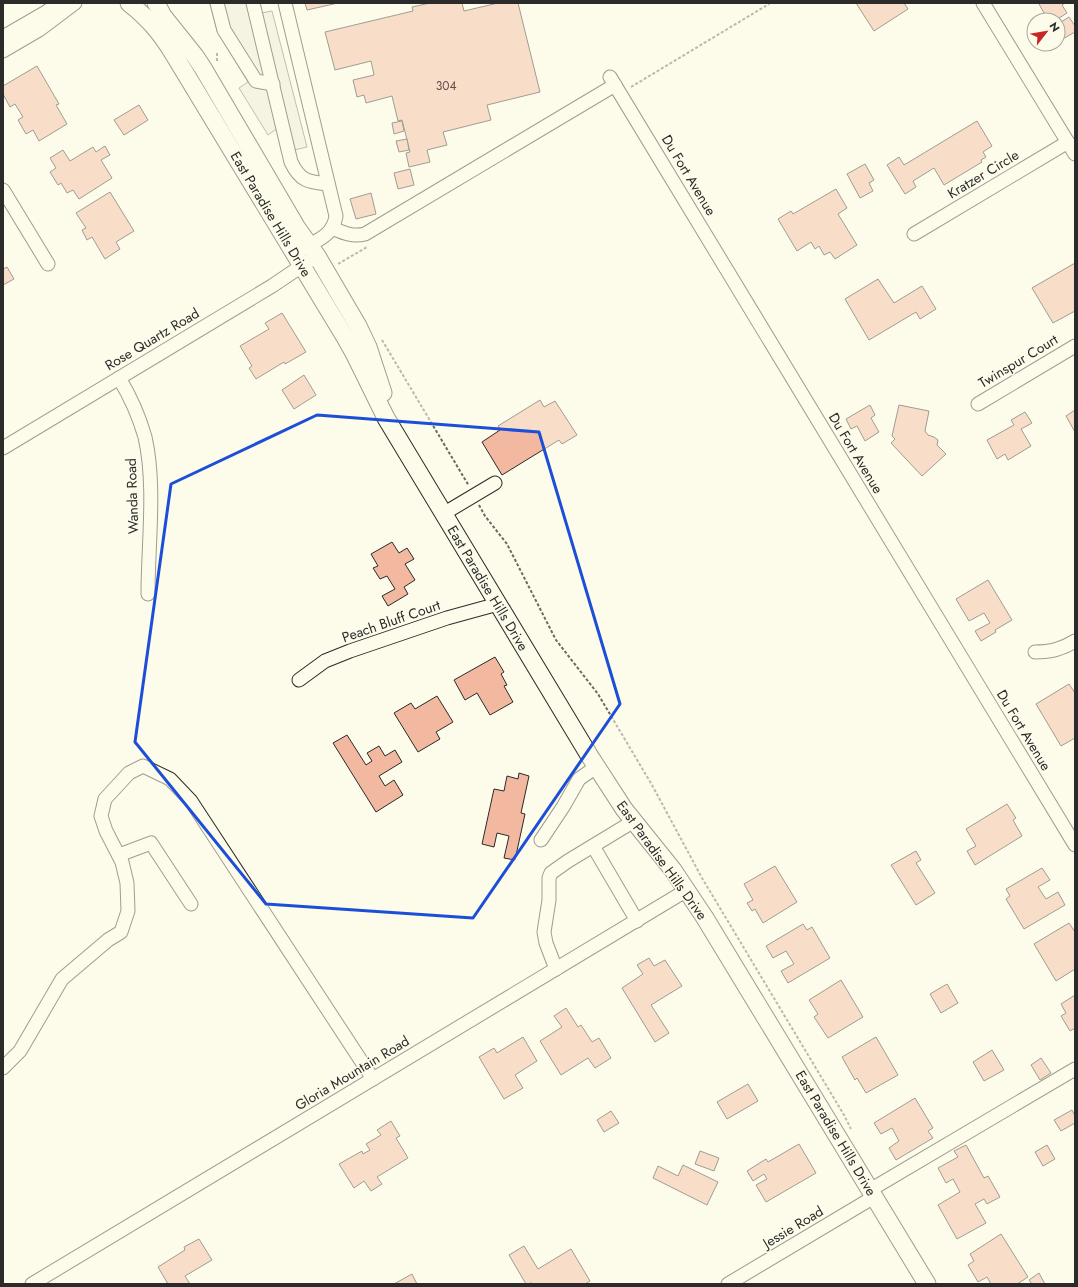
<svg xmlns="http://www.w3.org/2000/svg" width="1078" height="1287" font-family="Jost,sans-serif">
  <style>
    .parking { fill: #eceadb; stroke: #74746e }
    .building { fill: #f2b8a0; stroke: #2b2b2b }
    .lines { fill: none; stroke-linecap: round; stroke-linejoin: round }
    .minor-casing { stroke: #2b2b2b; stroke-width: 15 }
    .major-casing { stroke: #2b2b2b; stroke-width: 19 }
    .path { stroke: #6a6964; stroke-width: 2; stroke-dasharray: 3 2; stroke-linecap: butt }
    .minor { stroke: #fdfbea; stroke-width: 13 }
    .major { stroke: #fdfbea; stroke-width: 17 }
    .marked { fill: none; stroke: #1d4ed8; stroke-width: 3; stroke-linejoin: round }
    .labels { text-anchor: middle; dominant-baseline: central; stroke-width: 3; stroke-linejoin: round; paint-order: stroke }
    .number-label { font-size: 12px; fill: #5d4e48 }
    .street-label { font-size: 14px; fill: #2b2b2b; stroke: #fdfbea }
  </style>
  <rect width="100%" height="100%" fill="#fdfbea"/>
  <polygon class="parking" points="210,3 253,3 256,14 272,11 307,147 282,153 277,130 275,130 268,135 239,88 248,82 217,31"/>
  <g class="building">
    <polygon points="305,3 338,3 307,10"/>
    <polygon points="430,3 462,3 464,11 498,3 518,3 540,92 487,105 491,120 443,132 447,145 427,150 430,162 409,167 406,153 410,152 402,120 398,121 392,96 366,103 364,95 357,97 353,80 374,75 371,61 335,70 325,32 413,11 412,7"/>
    <polygon points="856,3 904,3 908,9 874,31"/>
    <polygon points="1040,3 1065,3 1062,5 1067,13 1056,20 1048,20 1039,4"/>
    <polygon points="1069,17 1075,26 1075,32 1061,40 1058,35 1058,24"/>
    <polygon points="37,66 59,104 56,105 67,124 39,141 33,130 26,134 18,120 23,117 15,104 10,107 3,94 3,86"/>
    <polygon points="139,105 148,120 124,135 114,120"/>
    <polygon points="402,121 404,131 394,134 392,123"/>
    <polygon points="977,121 992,146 983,152 986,157 981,160 982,162 944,185 934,168 913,181 916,187 905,194 887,165 899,157 904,165"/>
    <polygon points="407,139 409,150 399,152 396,141"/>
    <polygon points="105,146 110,155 101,160 112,178 79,199 73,190 67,193 61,183 58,185 50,172 56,168 50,158 63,150 70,161 93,147 96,152"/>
    <polygon points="865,164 874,180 869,183 873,191 860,198 847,174"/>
    <polygon points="410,169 414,185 398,189 394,173"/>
    <polygon points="836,189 847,208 838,214 857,245 835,259 830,252 824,255 819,246 815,249 811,242 797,251 778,219 791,211 793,214"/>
    <polygon points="110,192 134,231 116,242 120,249 105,259 92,237 87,240 82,230 86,228 76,213"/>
    <polygon points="371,193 376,214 356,219 350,199"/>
    <polygon points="1075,263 1075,311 1053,323 1032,288"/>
    <polygon points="7,267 14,279 3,285 3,269"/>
    <polygon points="878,279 894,303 922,286 936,309 920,319 916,312 869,340 845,299"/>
    <polygon points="282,313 306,352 285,364 284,362 256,379 249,368 252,366 240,346 269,329 265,323"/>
    <polygon points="304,375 316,395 294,409 282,390"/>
    <polygon points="540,400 544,407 555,401 577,435 562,444 559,440 502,475 482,442 500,430 498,426"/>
    <polygon points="870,405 875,415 871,418 879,432 865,441 857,426 851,429 846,419"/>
    <polygon points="899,405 929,411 925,431 928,435 934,437 938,440 937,445 946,454 922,476 891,443 895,439 892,436"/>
    <polygon points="1075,410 1075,432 1066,416"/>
    <polygon points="1025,412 1032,423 1021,429 1031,446 1008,460 1005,454 997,459 987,440 1014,425 1011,420"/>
    <polygon points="392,542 399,553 407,548 414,559 405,564 415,580 404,587 408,594 388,606 382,596 395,589 387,576 380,579 373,568 378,566 371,554"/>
    <polygon points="988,580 1012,620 995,630 996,632 981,641 975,631 990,623 984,613 969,621 956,599"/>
    <polygon points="495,657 504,672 501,674 507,685 504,686 513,702 490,715 477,693 465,700 454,680"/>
    <polygon points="1069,684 1075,693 1075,738 1061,746 1036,704"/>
    <polygon points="437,696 453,722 436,732 440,739 418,752 394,713 411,703 415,709"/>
    <polygon points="347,735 366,765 372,761 367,753 379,746 385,756 395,750 402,762 379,776 385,786 394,780 403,795 376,812 333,743"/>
    <polygon points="519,773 529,776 521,813 525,814 515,860 504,858 509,836 497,833 494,847 482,844 494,789 504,791 507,776 518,779"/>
    <polygon points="1007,804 1016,818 1013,820 1022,836 975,865 967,851 976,846 966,829"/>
    <polygon points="916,851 921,860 916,863 935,893 916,905 891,865"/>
    <polygon points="775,866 797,902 763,923 755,909 752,911 747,903 753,900 744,884"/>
    <polygon points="1042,868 1050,880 1038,887 1046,899 1058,892 1065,905 1024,929 1006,899 1010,896 1006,889"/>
    <polygon points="1069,923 1075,932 1075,969 1056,981 1034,944"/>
    <polygon points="803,924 807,930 812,927 830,958 788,983 781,971 794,964 786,951 773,958 766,946"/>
    <polygon points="649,958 654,966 665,960 682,986 651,1005 669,1033 655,1042 622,988 643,974 637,965"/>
    <polygon points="841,980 863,1017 828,1038 814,1017 818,1014 809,1000"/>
    <polygon points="947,984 958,1003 941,1013 930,994"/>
    <polygon points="1075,995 1075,1028 1070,1031 1061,1016 1066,1013 1061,1004"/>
    <polygon points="566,1008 578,1027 581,1025 592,1042 599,1038 611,1058 595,1068 588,1058 561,1075 540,1041 562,1027 554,1016"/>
    <polygon points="523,1037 537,1061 515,1075 523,1088 504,1099 479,1057 494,1048 497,1053"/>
    <polygon points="876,1037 898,1075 866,1093 857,1078 855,1080 842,1057"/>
    <polygon points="992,1050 1004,1070 984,1081 973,1062"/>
    <polygon points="1041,1058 1051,1073 1040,1080 1031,1065"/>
    <polygon points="748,1084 758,1101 727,1119 717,1102"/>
    <polygon points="915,1098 933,1128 928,1131 933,1138 896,1160 889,1148 899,1141 892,1128 881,1134 874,1123"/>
    <polygon points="1072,1110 1075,1116 1075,1123 1061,1131 1054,1120"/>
    <polygon points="611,1111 619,1123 604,1132 597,1120"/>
    <polygon points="391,1121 400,1136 396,1138 408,1158 377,1177 382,1184 371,1191 364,1181 354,1188 339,1164 362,1151 363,1154 370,1150 366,1144 381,1135 377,1130"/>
    <polygon points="799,1144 816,1173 766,1202 756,1185 767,1179 764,1174 753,1181 747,1171 766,1159 768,1162"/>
    <polygon points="966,1145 984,1178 988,1176 1000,1197 987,1204 984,1199 975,1204 986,1223 957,1239 938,1205 960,1192 953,1179 946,1183 938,1168 958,1157 954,1151"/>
    <polygon points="1047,1145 1055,1159 1043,1166 1035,1152"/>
    <polygon points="700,1151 719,1158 714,1171 695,1164"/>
    <polygon points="683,1165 718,1182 707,1205 653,1178 658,1166 678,1176"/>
    <polygon points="1001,1234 1028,1277 1017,1284 991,1284 987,1277 978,1282 968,1265 974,1261 970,1254"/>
    <polygon points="199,1239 212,1260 185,1276 190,1284 168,1284 158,1267 185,1250 184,1247"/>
    <polygon points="524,1246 538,1269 571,1249 590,1281 585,1284 533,1284 532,1283 526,1284 509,1255"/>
    <polygon points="1039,1273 1045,1284 1032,1284 1029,1280"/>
    <polygon points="412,1274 417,1284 394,1284"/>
  </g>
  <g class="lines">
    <g class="minor-casing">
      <g id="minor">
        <polyline points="217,3 224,30 256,81 273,84"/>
        <path d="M253,3L291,162C300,181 308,182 328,184"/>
        <path d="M285,3L336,216C333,236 317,240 301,250"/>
        <polyline points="983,3 1075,154"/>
        <polyline points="3,37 46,12 59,3"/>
        <polyline points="3,51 39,30 75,3"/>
        <polyline points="610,77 1075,845"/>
        <polyline points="3,190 48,264"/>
        <path d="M332,228C344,233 352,237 365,234L615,85"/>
        <polyline points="914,234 1068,142"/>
        <path d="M119,378C130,396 139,416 145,437C156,485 148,544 148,594"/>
        <polyline points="978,404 1075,346"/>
        <polyline points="3,448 272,286 309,261"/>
        <polyline points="443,514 495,483"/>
        <path d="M1035,652C1051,652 1062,649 1075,641"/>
        <polyline points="299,680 325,661 350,651 447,618 498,604"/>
        <polyline points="541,840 563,807 579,779 596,767"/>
        <polyline points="593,846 637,921"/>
        <polyline points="119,855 151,843 191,904"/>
        <polyline points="556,969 546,943 544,932 549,900 549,878 551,873 568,861 634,821"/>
        <polyline points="3,1068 20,1051 62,979 108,940 121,932 128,911 127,883 122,862 106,831 101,816 105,799 129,773 143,766 170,779 191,801 373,1079"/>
        <polyline points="870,1190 1075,1069"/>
        <polyline points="32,1284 687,890"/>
        <polyline points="728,1284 874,1197"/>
      </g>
    </g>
    <g class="major-casing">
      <g id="major">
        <path d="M129,3C148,18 160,32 173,53L345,337L354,353L386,418L589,755L624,809L673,870L705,918L927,1284"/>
        <polyline points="156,3 163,16 195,56 203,68 297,228 317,256 358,326 368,347 383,393"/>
      </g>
    </g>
    <g class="path">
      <polyline points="217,53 217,63"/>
      <polyline points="631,87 769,4 769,3"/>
      <polyline points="338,264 367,247"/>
      <polyline points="382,340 469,486"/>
      <polyline points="479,505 485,516 507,544 556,640 598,694 652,785 702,878 844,1115 851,1129"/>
    </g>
    <use href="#minor" class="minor"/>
    <use href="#major" class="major"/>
  </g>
  <path d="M0 0H1078V1287H0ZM317,415L539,432L620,704L473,918L266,904L135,742L171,484Z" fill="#fdfbea" fill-opacity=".55" fill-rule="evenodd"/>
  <path class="marked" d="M317,415L539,432L620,704L473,918L266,904L135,742L171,484Z"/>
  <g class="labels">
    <g class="number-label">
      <text x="446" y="86">304</text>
    </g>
    <g class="street-label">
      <text transform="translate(983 174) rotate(-31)">Kratzer Circle</text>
      <text transform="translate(689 175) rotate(59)">Du Fort Avenue</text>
      <text transform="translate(271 214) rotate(59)">East Paradise Hills Drive</text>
      <text transform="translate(152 339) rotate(-31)">Rose Quartz Road</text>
      <text transform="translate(1018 361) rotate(-31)">Twinspur Court</text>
      <text transform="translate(856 453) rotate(59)">Du Fort Avenue</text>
      <text transform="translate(132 496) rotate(-92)">Wanda Road</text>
      <text transform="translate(488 588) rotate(59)">East Paradise Hills Drive</text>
      <text transform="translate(391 621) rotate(-19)">Peach Bluff Court</text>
      <text transform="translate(1024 730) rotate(59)">Du Fort Avenue</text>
      <text transform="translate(662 860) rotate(54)">East Paradise Hills Drive</text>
      <text transform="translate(352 1073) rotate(-31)">Gloria Mountain Road</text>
      <text transform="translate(836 1133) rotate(59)">East Paradise Hills Drive</text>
      <text transform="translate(793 1227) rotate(-31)">Jessie Road</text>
    </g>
  </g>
  <rect width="1078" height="1287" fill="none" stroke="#2b2b2b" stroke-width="8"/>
  <g transform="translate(1046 32) rotate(59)"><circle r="19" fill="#fdfbea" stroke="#a9a89e"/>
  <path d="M0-3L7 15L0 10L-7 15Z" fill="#c62828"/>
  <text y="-6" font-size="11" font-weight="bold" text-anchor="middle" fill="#2b2b2b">N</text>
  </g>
</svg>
